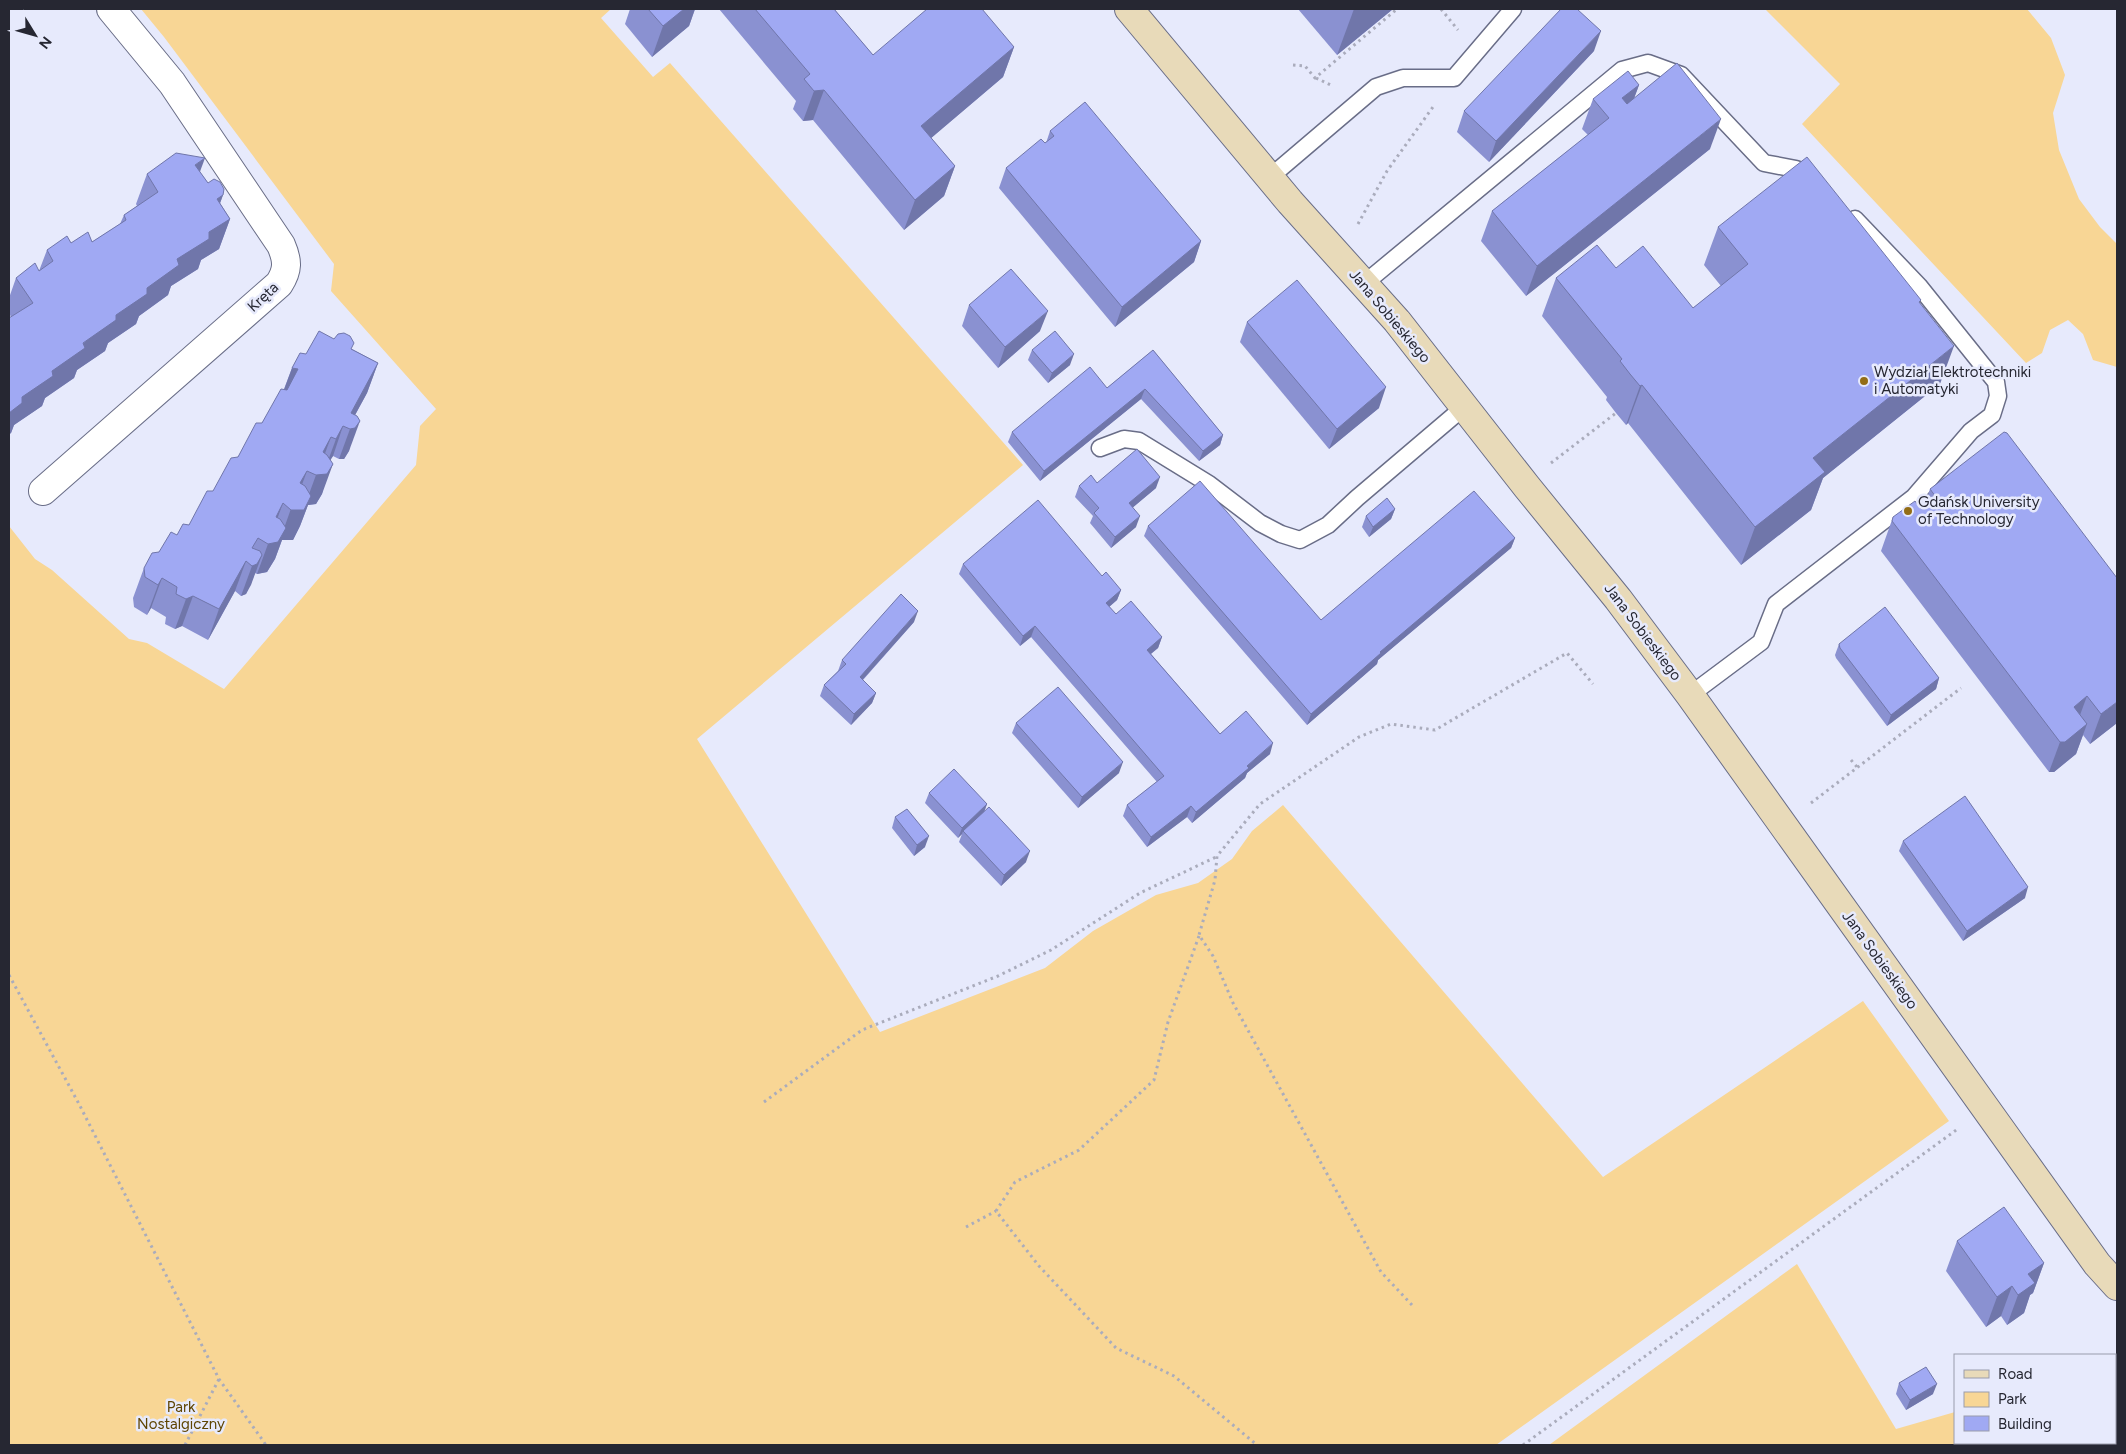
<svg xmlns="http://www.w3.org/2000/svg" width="2126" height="1454" font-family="Figtree,sans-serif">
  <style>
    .green { fill: #f8d695 }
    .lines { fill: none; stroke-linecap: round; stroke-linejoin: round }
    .lane-casing { stroke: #696d87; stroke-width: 19 }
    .street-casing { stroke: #696d87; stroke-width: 30 }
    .secondary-casing { stroke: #696d87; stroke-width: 30 }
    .path { stroke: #aaacbc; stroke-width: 3; stroke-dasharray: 2.5 4; stroke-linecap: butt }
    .lane { stroke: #fff; stroke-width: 16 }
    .street { stroke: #fff; stroke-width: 28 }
    .secondary { stroke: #e8dab9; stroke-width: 28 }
    .wall { fill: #8a91d1 }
    .shaded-wall { fill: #7076aa }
    .building { fill: #a0a9f3; stroke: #7076aa }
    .poi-dot { fill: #936d16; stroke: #e7eafc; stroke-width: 2 }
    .labels { text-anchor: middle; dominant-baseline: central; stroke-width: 5; stroke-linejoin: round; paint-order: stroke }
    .street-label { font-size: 15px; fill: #262732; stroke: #e7eafc }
    .poi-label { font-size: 15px; fill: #262732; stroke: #e7eafc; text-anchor: start }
    .park-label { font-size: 15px; fill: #5e4402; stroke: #e7eafc }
  </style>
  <rect width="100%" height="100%" fill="#e7eafc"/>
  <g class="green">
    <polygon points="141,9 611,9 601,18 653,77 670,63 1023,465 697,739 880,1032 1045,968 1093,931 1156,895 1198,883 1232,859 1252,831 1283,805 1603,1177 1863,1001 1949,1121 1496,1445 9,1445 9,526 35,559 52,570 129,639 147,643 224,689 416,465 420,426 436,409 331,291 334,264 164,37"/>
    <polygon points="1759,9 2027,9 2051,38 2065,75 2053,113 2059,150 2079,199 2100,227 2117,244 2117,367 2093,360 2083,334 2068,320 2050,330 2042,353 2026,363 1802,124 1840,84 1766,10"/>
    <polygon points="1797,1264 1896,1429 1955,1412 1955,1443 1980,1443 1979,1445 1549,1445"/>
  </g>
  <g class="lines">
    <g class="lane-casing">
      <g id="lane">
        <polyline points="1269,178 1376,87 1403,78 1454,78 1513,9"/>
        <polyline points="1365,283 1622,70 1648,63 1681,75 1764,163 1796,169 1811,179"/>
        <polyline points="1100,448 1124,439 1139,441 1209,484 1260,523 1281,534 1300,540 1328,525 1357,498 1464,407"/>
        <polyline points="1690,695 1761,642 1776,604 1914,497 1971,431 1992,415 1998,396 1996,382 1919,286 1855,219"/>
      </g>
    </g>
    <g class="street-casing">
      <path id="street" d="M43,491L279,284C288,270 288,261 281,245L172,83L111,9"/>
    </g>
    <g class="secondary-casing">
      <polyline id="secondary" points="1129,9 1290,202 1397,321 1527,487 1618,599 1690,695 2097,1264 2117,1286"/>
    </g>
    <g class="path">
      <polyline points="1441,9 1458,30"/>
      <polyline points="1293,65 1305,66 1315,78 1397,9"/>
      <polyline points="1316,78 1333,86"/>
      <polyline points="1358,224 1387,171 1433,107"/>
      <polyline points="1551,463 1616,413"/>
      <polyline points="1851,760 1858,768"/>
      <polyline points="1811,803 1961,688"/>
      <polyline points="1199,936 1168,1022 1154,1080 1079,1150 1015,1182 996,1211 1039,1266 1116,1348 1174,1376 1257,1445"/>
      <polyline points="9,975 79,1104 219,1379 266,1445"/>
      <polyline points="764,1102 862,1030 998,976 1051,950 1140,893 1216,857"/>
      <polyline points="966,1227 996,1211"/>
      <polyline points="1412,1305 1381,1272 1233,1003 1213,956 1199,935 1215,880 1217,856 1260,804 1359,737 1391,724 1435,730 1567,653 1593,684"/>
      <polyline points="185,1445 219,1379"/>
      <polyline points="1523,1445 1959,1128"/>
    </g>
    <use href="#lane" class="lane"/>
    <use href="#street" class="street"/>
    <use href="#secondary" class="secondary"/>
  </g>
  <g class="wall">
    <polygon points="630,9 695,9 689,26 652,57 625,24"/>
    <polygon points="719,9 834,9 873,55 1014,47 1003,77 931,138 955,166 944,196 904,230 813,120 803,121 793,109 796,101"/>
    <polygon points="1298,9 1393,9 1337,55"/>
    <polygon points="1594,51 1489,162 1457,132 1464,111"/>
    <polygon points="1639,85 1634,98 1710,149 1526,296 1481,241 1492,211 1588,135 1582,129 1593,99"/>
    <polygon points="1050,131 1201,241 1194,262 1115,327 999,188 1006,168 1046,143"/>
    <polygon points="200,172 208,183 223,195 220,203 230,219 219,249 201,260 198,269 171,286 168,295 139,316 136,324 108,343 105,351 77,370 74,378 45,398 42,406 14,425 11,433 11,317 9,313 9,298 16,278 39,271 47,250 71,243 92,242 120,224 124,215 137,206 136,204 147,174"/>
    <polygon points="1718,227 1920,303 1940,384 1823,478 1811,510 1741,565 1628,423 1626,425 1616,413 1606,400 1607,397 1542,316 1556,278 1616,268 1693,308 1721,286 1704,265"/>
    <polygon points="969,305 1040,331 998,368 962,326"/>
    <polygon points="1247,322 1379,408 1329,449 1240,342"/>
    <polygon points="352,349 378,363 367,393 355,415 349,451 344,459 339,459 333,456 330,460 322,494 316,504 308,505 300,526 293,540 282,540 275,559 267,572 257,574 255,573 246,594 241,596 235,591 208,640 182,626 175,629 165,624 166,617 151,608 147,615 134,607 133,598 144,568 159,552 189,525 262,423 284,389 292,368 306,354"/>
    <polygon points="1032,350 1070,365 1048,383 1028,360"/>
    <polygon points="1153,350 1223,435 1220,445 1199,461 1141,399 1040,481 1008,442 1012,432 1107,388"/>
    <polygon points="1097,483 1156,488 1132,508 1136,527 1111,548 1090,523 1093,516 1075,497 1079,486"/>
    <polygon points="1930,489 2117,723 2090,744 2083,735 2076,754 2054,772 2049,772 1881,551 1893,517 1921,509 1924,507"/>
    <polygon points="1395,509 1391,519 1369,537 1362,527 1366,516"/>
    <polygon points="1148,526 1321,620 1515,538 1511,548 1378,660 1377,664 1307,725 1144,536"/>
    <polygon points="963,564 1102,576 1121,590 1117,600 1109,607 1116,614 1162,637 1158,648 1151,654 1220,734 1270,754 1247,773 1245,778 1192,823 1187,817 1147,847 1123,816 1127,805 1157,782 1031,637 1020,646 959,574"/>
    <polygon points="914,622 863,680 876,693 872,703 851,725 820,696 824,685 838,671 842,660"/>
    <polygon points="1839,644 1939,678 1936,689 1887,726 1836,658 1835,655"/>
    <polygon points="1016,723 1119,773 1078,808 1012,733"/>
    <polygon points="929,793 987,804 984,812 1026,862 1001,886 959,842 962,834 958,838 925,803"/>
    <polygon points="895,817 925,847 914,856 892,828"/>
    <polygon points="1903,841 2025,898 1963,941 1899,851"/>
    <polygon points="1957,1241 2044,1263 2033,1293 2030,1295 2024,1313 2007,1325 2001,1316 1986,1327 1946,1271"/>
    <polygon points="1899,1383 1933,1394 1906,1410 1896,1394"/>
  </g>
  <g class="shaded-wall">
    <polygon points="684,9 695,9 689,26 652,57 663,26"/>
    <polygon points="1354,9 1393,9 1337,55"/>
    <polygon points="1601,31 1594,51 1489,162 1496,141"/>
    <polygon points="1014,47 1003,77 910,156 921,126"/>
    <polygon points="1639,85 1628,115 1622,98"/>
    <polygon points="824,90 813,120 803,121 814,91"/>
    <polygon points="1721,119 1710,149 1526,296 1537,266"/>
    <polygon points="205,158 194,188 195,165"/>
    <polygon points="955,166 944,196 904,230 915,200"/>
    <polygon points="223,195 212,225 217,199"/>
    <polygon points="230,219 219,249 201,260 198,269 171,286 168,295 139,316 136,324 108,343 105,351 77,370 74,378 45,398 42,406 14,425 11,433 9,435 9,413 22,397 147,288 177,259 209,232"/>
    <polygon points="1201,241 1194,262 1115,327 1122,307"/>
    <polygon points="1048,311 1040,331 998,368 1005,347"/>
    <polygon points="1954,346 1940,384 1823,478 1811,510 1741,565 1755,527 1813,458"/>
    <polygon points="1074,354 1070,365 1048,383 1052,373"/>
    <polygon points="378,363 367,393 348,428 351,413"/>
    <polygon points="292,368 298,369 287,399 281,398"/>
    <polygon points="1642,385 1628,423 1626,425 1640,386"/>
    <polygon points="1386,387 1379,408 1329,449 1337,429"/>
    <polygon points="1145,389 1141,399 1040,481 1044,471"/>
    <polygon points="360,421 349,451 344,459 339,459 350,429"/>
    <polygon points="343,426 333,456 325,469 336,439"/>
    <polygon points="1223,435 1220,445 1199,461 1203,451"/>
    <polygon points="331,437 320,467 323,452"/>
    <polygon points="333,464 322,494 316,504 308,505 300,526 293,540 282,540 275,559 267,572 257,574 268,544 281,537 300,483 307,471 296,501 305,505 316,475"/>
    <polygon points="1160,477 1156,488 1125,514 1129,503"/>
    <polygon points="283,503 272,533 276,517"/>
    <polygon points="1395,509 1391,519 1369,537 1373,527"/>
    <polygon points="1140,516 1136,527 1111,548 1115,537"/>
    <polygon points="1515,538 1511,548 1378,660 1377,664 1307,725 1311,714 1380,652"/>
    <polygon points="262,555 251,585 246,594 241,596 252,566"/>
    <polygon points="246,561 235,591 208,640 219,609"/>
    <polygon points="162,578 151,608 147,615 158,585"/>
    <polygon points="1121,590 1117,600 1102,613 1106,603"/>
    <polygon points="193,596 182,626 175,629 186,599"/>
    <polygon points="918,611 914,622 856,687 860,677"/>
    <polygon points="1035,626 1031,637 1020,646 1023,636"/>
    <polygon points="1162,637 1158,648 1143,660 1147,650"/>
    <polygon points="1939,678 1936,689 1887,726 1891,715"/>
    <polygon points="876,693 872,703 851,725 854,714"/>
    <polygon points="2087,696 2076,726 2074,707"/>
    <polygon points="2117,702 2117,723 2090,744 2101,714"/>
    <polygon points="2087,724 2076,754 2054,772 2049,772 2060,742"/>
    <polygon points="1273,743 1270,754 1247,773 1245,778 1192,823 1196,812"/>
    <polygon points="1123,762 1119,773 1078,808 1082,797"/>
    <polygon points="987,804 983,815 963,831 962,834 958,838 962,828"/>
    <polygon points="1191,806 1187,817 1147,847 1151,837"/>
    <polygon points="929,836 925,847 914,856 917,845"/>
    <polygon points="1030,851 1026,862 1001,886 1004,875"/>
    <polygon points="2028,887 2025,898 1963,941 1967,931"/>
    <polygon points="2044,1263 2033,1293 2030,1295 2024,1313 2007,1325 2018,1295 2028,1274"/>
    <polygon points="2012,1286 2001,1316 1986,1327 1997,1297"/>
    <polygon points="1937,1384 1933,1394 1906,1410 1910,1400"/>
  </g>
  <g class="building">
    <polygon points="648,9 684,9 663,26"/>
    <polygon points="755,9 834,9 873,55 927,9 982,9 1014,47 921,126 955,166 915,200 824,90 814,91 804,79 810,74"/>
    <polygon points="1561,9 1577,9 1601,31 1496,141 1464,111"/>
    <polygon points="1677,63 1721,119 1537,266 1492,211 1609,118 1593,99 1628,71 1639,85 1622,98 1627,104"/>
    <polygon points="1085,102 1201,241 1122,307 1006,168 1041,139 1045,143 1054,136 1050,131"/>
    <polygon points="176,153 205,158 195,165 208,183 214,179 220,182 224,189 223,195 217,199 230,219 209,232 209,239 177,259 179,265 147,288 147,294 116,315 116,320 83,343 85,348 52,371 53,376 22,397 22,403 9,413 9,318 33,303 16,278 35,263 39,271 53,261 47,250 67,236 71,243 88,232 92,242 126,220 124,215 158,192 147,174"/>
    <polygon points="1807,157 1921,300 1919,302 1954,346 1813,458 1825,472 1755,527 1642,385 1640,386 1630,374 1620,361 1622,359 1556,278 1597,245 1616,268 1643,246 1693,308 1748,264 1718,227"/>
    <polygon points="1011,269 1048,311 1005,347 969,305"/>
    <polygon points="1297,280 1386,387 1337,429 1247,322"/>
    <polygon points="319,331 334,339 338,334 344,333 350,336 354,343 351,349 378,363 351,413 357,416 360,421 355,428 350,429 343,426 336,439 331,437 323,452 327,455 333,464 327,474 316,475 307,471 300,483 305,486 311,496 304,510 291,510 283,503 276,517 280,519 286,528 278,542 268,544 258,538 252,548 260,551 262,555 257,564 252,566 246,561 219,609 193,596 186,599 176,594 177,587 162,578 158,585 145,577 144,568 152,553 159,552 171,532 177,535 183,524 189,525 207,491 213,491 231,458 238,457 256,423 262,423 281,389 287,390 298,369 292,368 300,353 306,354"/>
    <polygon points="1055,331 1074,354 1052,373 1032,350"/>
    <polygon points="1153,350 1223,435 1203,451 1145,389 1044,471 1012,432 1090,367 1107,388"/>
    <polygon points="2004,432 2007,433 2117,578 2117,702 2101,714 2087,696 2074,707 2087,724 2065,742 2060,742 1892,521 1893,517 1915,501 1921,509 1936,497 1930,489"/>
    <polygon points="1137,449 1160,477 1129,503 1140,516 1115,537 1094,513 1099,508 1079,486 1091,475 1097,483"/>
    <polygon points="1200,481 1321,620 1474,491 1515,538 1380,652 1381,653 1311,714 1148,526"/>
    <polygon points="1387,498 1395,509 1373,527 1366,516"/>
    <polygon points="1038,500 1102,576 1106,572 1121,590 1106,603 1116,614 1131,601 1162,637 1147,650 1220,734 1246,711 1273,743 1247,766 1249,768 1196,812 1191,806 1151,837 1127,805 1164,776 1035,626 1023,636 963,564"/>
    <polygon points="901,594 918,611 860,677 876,693 854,714 824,685 846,664 842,660"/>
    <polygon points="1885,607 1939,678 1891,715 1840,648 1839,644"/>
    <polygon points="1058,687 1123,762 1082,797 1016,723"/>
    <polygon points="954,769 987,804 962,828 929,793"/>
    <polygon points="1965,796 2028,887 1967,931 1903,841"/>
    <polygon points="989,807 1030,851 1004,875 963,831"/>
    <polygon points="907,809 929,836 917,845 895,817"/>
    <polygon points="2004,1207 2044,1263 2028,1274 2035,1283 2018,1295 2012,1286 1997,1297 1957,1241"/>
    <polygon points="1926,1367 1937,1384 1910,1400 1899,1383"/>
  </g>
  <g class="poi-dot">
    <circle cx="1864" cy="381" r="5"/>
    <circle cx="1908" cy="511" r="5"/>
  </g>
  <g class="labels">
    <g class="street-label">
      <text transform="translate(263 297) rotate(-43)">Kręta</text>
      <text transform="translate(1390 316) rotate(50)">Jana Sobieskiego</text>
      <text transform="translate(1643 632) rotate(53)">Jana Sobieskiego</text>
      <text transform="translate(1880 960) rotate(54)">Jana Sobieskiego</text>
    </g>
    <g class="poi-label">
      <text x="1874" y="372">Wydział Elektrotechniki<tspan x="1874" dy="17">i Automatyki</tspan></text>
      <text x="1918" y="502">Gdańsk University<tspan x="1918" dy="17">of Technology</tspan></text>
    </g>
    <g class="park-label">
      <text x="181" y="1407">Park<tspan x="181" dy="17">Nostalgiczny</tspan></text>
    </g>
  </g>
  <rect width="2126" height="1454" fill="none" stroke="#262732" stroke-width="20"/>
  <rect x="1954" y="1354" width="162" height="90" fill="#e7eafc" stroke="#9a9cab"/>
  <rect x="1964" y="1370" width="25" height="8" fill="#e8dab9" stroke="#9a9cab"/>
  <text x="1998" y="1379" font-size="15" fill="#262732">Road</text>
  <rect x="1964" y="1392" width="25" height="15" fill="#f8d695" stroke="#9a9cab"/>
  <text x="1998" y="1404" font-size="15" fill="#262732">Park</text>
  <rect x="1964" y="1416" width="25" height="15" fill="#a0a9f3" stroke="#9a9cab"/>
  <text x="1998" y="1429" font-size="15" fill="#262732">Building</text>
  <g transform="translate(35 35) rotate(127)" stroke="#e7eafc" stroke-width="4" paint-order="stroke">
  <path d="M0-4L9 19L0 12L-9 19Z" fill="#262732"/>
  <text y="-8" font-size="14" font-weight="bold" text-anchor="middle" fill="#262732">N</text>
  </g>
</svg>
